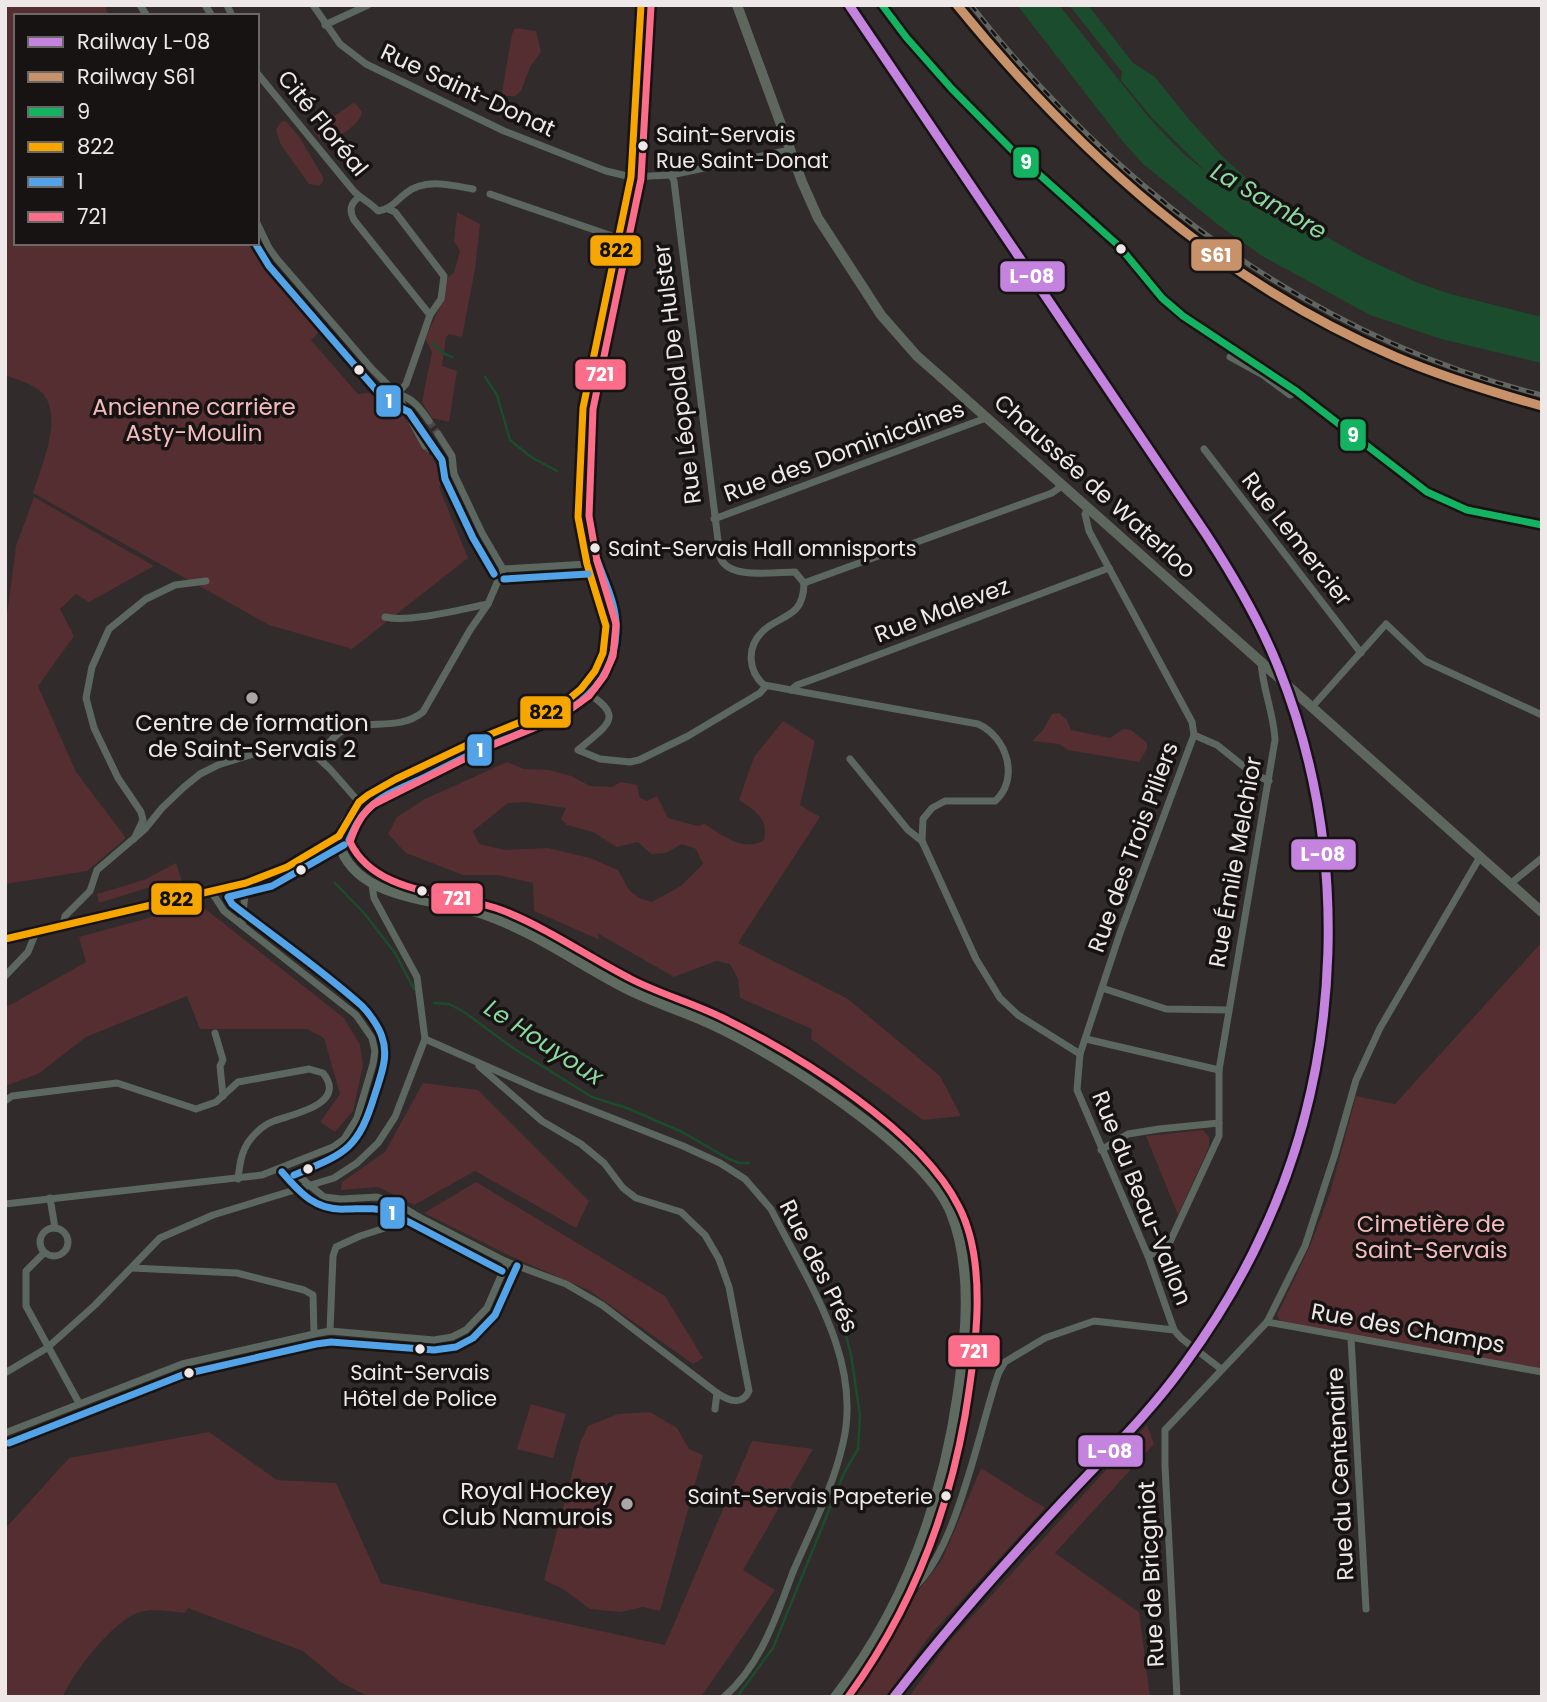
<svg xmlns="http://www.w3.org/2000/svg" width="1547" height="1702" font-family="Poppins,sans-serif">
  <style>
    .green { fill: #542e31; fill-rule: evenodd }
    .water { fill: #1b4c2d }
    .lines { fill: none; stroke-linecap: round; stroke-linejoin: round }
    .stream { stroke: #1b4c2d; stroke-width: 2.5 }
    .street-tunnel { stroke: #4d4747; stroke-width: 7; stroke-dasharray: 7 3.5; stroke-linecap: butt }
    .street { stroke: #5c675f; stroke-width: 7 }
    .secondary { stroke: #5f6a61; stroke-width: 10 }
    .primary { stroke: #5d675e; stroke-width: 10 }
    .rail-casing { stroke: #626661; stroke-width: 5 }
    .rail { stroke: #171313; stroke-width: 2.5; stroke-dasharray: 8; stroke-linecap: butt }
    .street-bridge { stroke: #5c675f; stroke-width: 7 }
    .bus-1-casing { stroke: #171313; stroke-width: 12 }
    .bus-2-casing { stroke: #171313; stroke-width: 12 }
    .bus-3-casing { stroke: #171313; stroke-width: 12 }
    .bus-4-casing { stroke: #171313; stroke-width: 12 }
    .bus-1 { stroke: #13b361; stroke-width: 7 }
    .bus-2 { stroke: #f7a600; stroke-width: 7 }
    .bus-3 { stroke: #53a3e8; stroke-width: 7 }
    .bus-4 { stroke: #fb6d88; stroke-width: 7 }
    .rail-1-casing { stroke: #171313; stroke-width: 14 }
    .rail-2-casing { stroke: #171313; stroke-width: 14 }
    .rail-1 { stroke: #c483df; stroke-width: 9 }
    .rail-2 { stroke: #c7916a; stroke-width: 9 }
    .bus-dot { fill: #eee8e8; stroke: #171313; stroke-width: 2.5 }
    .poi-dot { fill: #aca6a6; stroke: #171313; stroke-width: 2.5 }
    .labels { text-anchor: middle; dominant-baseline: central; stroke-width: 7; stroke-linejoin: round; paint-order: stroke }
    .bus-label { font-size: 21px; fill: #eee8e8; stroke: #171313; text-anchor: start }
    .street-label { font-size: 23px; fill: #eee8e8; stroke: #171313 }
    .park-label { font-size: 23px; fill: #f4bbbe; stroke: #171313 }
    .poi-label { font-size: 23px; fill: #eee8e8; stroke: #171313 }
    .water-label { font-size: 24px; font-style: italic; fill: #8ad9a1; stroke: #171313 }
    .line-badge { stroke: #171313; stroke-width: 2.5 }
    .badge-label { font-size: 19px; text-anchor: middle; font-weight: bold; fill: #fff }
    .pale-badge-label { font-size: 19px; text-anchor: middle; font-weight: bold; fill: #111 }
  </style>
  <rect width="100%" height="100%" fill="#312b2b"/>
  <g class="green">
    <path d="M5,5H105L108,16H16V243H252L278,280L285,275L326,325L311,340L358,394L381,392L406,420L445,477L439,487L468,558L352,649L269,625L33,493C41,466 65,415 41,392C33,384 15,379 5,375Z"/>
    <polygon points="515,28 536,31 541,52 530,67 521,91 515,96 504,96 502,93 512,34"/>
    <path d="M353,103L356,104L362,112C359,127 339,135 327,143L323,138L321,140L313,131Z"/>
    <polygon points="286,121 300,138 323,177 323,182 319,186 309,184 281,145 276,130 281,122"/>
    <polygon points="457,212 480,224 475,269 462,337 449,334 446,337 442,366 457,371 449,422 432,418 422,402 432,352 425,338 440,307 448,277 454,273 460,251 454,241"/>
    <polygon points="34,497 154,566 89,602 76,594 60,609 74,636 38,686 76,772 126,838 87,871 5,884 5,631 16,546"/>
    <polygon points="1059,713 1067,720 1071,730 1110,738 1123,729 1131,730 1147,743 1147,749 1139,762 1068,750 1059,744 1032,741 1043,730 1052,714"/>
    <path d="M783,721L815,741L800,805L820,817L738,943L848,999L940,1076L961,1116L923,1120L811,1039L812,1029L740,998L738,979L730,964L716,961L674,977L597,933L600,940L534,911L533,883L498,875H463L406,853L388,834L397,817L425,799L507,762L524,769L549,770L571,776L590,786L612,787L621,782L637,785L640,798L647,801L657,796L668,818L698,826L705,824C722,835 744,853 764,840C769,818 755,811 739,800L754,757ZM525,802L566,808L561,819L567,825L593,832L617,847L638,842L651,854L666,853L682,844L696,849L703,864L681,886L652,902L639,898L629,890L618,870L590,858L548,848L505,850L479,844L473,831L508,803Z"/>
    <polygon points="176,863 183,884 147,888 99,903 97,894 144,880"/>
    <polygon points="199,904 344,1018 360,1045 363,1065 353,1111 335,1132 320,1122 340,1094 324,1038 307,1029 200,1029 187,996 86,1037 38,1074 5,1086 5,1008 86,962 79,937"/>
    <polygon points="1542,942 1542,1369 1281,1322 1277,1315 1311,1244 1330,1193 1356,1096 1395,1104"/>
    <polygon points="423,1083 478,1090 589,1201 576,1228 475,1171 414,1205 378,1187 341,1190 342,1182 385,1152"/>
    <polygon points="1203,1130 1209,1137 1209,1147 1178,1215 1146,1136"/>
    <polygon points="476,1182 665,1296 703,1358 693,1364 590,1291 508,1255 424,1213"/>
    <polygon points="531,1404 566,1414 553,1458 517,1449"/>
    <polygon points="650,1412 677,1428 689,1449 703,1455 660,1611 643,1607 621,1612 590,1609 563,1589 544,1580 580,1443 588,1426 618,1414"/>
    <polygon points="1147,1425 1154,1444 1055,1553 1139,1612 1150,1697 909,1697 947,1644"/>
    <path d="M209,1432L277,1480L336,1483L381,1583L665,1645L752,1441L813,1449L743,1570L775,1590L701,1697H369L340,1682L303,1651L188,1608L185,1613C171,1612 153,1608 140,1612C115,1619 73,1672 63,1697H5V1529L69,1458Z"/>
    <polygon points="981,1468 1045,1508 931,1634 886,1697 845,1697 884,1635 942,1560"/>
  </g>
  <polygon class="water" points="1017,5 1059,5 1150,119 1185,155 1205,171 1152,118 1121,80 1122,72 1069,5 1088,5 1133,63 1155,77 1187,117 1220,154 1265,196 1300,222 1362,257 1416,282 1447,293 1542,317 1542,363 1441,339 1370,315 1262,256 1221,227 1142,163 1120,138"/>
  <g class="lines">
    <g class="stream">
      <polyline points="433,343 443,353 452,357"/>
      <polyline points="485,377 497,395 510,440 531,457 557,471"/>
      <polyline points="335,883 364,913 395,953 414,989"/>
      <polyline points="434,1003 449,1004 464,1012 513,1048 592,1097 627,1108 682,1132 729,1159 739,1163 749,1163"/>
      <polyline points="737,1697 773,1648 844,1473 858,1449 860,1415 851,1355 840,1313 839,1282"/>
    </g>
    <g class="street-tunnel">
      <polyline points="429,421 438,434"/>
      <polyline points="425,446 436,456"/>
    </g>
    <g class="street">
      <polyline points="140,5 147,16"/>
      <polyline points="205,5 212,16"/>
      <polyline points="227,5 232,16"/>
      <polyline points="313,5 340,44 366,64 504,131 606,171 631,177 671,175 790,150"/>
      <polyline points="325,25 368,5"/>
      <path d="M257,73L352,189C360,199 368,200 378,211C391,209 396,201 406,193C425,178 450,185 473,189"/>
      <path d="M671,175L674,181L720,557C728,580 774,572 795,572L804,583"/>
      <polyline points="490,194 618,238"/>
      <path d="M359,197C350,204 349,210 354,220L430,315"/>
      <polyline points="388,209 395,212 444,276 441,299 430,315 406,384 397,394"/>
      <polyline points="257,223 269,248 277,259 372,369 397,394 425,446"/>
      <polyline points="1230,357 1263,375 1290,395 1296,391"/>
      <path d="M397,394C413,398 420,408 429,421"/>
      <polyline points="438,434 452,456 454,474"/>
      <polyline points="1204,449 1361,653"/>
      <polyline points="436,456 454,474 482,533 503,569"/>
      <polyline points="714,519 986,418"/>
      <polyline points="503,569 587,564"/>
      <path d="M804,583C804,592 803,601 796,609C787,618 772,622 763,631C746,647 748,671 764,685L978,724C1007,737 1020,779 995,801H945L932,808L923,819L922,841L976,959L1000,998L1018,1015L1080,1054L1077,1090L1148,1256L1174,1330"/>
      <polyline points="804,583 1052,493 1063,485"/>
      <path d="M385,617C410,623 461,609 488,604"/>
      <path d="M581,689C626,716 611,722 578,750L600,759L630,762L639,760L688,736L760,693L766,686"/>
      <polyline points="791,690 797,685 822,676 1109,568"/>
      <polyline points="1312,707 1386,624 1425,661 1542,715"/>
      <polyline points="1194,735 1217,745 1252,773 1269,781"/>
      <path d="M318,758C325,749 333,735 344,730C369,718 398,732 423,712L470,630L488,604L503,569"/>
      <polyline points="850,759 908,830 922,841"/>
      <polyline points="134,839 143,820 141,812 118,778 94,728 86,698 92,667 109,629 146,599 175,585 206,581"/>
      <polyline points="1510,884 1542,858"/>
      <polyline points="63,925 65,916 90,891 97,870 145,829 162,808 184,787 200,774 218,765 279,746 291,745 318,758 330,769 359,802"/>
      <polyline points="242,925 246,883"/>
      <polyline points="5,976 28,952 36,932"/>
      <polyline points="1102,988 1166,1009 1229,1010"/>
      <polyline points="215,1033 223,1060 220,1066 223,1096"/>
      <path d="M425,1039L538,1089L683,1146L720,1163L745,1179L771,1209C807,1281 863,1359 843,1443C833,1488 811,1530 793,1572C776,1617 761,1665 724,1697"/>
      <polyline points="1086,1039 1219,1070"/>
      <polyline points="1080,1054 1120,933 1194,735 1192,722 1089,531 1085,514 1088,508"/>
      <path d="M479,1066L542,1121L581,1144L604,1163L623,1188L636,1198L681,1212L705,1235L719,1259L729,1287L749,1391C742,1406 729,1401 717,1393"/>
      <path d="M5,1101L12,1096L117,1083L196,1109L216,1102L238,1082L309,1069L323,1073C348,1104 293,1114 274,1121C268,1123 261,1128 256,1133C242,1146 240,1161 238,1179"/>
      <polyline points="1101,1150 1128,1134 1159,1129 1219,1123"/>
      <polyline points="324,1197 341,1199 377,1197 394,1202 419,1217 507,1262 566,1284 602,1305 717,1393 715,1409"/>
      <polyline points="50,1198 55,1228"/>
      <polyline points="5,1204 262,1175 333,1147 344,1139 357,1118 373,1064 375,1051 372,1038 356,1015 224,911 211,891"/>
      <circle cx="54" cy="1242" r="14"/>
      <polyline points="44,1253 26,1271 26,1306 79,1403"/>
      <path d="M1148,1256L1168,1246L1219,1136V1070L1275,740C1274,713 1262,688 1261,661"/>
      <polyline points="132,1268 237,1273 304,1290 313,1295 314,1334"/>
      <polyline points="1267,1322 1542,1372"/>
      <polyline points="330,1331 333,1256 336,1247 360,1236 419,1217"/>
      <polyline points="1351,1338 1366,1609"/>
      <polyline points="5,1373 47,1348 95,1305 160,1238 213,1215 334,1178 357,1163 378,1143 395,1117 425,1039 417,977 374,898 372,885"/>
      <polyline points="5,1433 182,1364 314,1334 330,1331 434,1340 452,1337 466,1330 487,1308 507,1262"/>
      <path d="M897,1598C953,1580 980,1422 999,1372L1005,1362L1045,1338L1094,1321L1174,1330L1181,1338L1221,1369"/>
      <polyline points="1177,1697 1165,1466 1165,1430 1267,1322 1305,1246 1335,1154 1356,1080 1380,1028 1480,857"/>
    </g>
    <g class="secondary">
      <path d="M641,5L631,177L583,408L578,517L587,564L606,626L603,653L595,671L581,689L553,709L486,736L396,779L368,795L359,802L345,823L339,843C355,901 436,898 483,914C535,932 578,964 627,989C657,1004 689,1013 719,1028C782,1058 925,1149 951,1213C973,1268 966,1335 958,1393C942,1503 904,1609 835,1697"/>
      <polyline points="882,5 906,37 951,88 1013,151 1119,246 1162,298 1183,316 1296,391 1427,492 1467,510 1542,525"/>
      <polyline points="5,939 246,883 287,867 339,836"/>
    </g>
    <polyline class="primary" points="737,5 802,182 818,218 881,315 917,356 942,378 1542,912"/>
    <g class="rail-casing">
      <path id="rail" d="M971,5C1115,189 1312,338 1542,395"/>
    </g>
    <use href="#rail" class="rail"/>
    <polyline class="street-bridge" points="301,1178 324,1197"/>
    <g class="bus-1-casing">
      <polyline id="bus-1" points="882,5 906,37 951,88 1013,151 1119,246 1162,298 1183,316 1296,391 1427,492 1467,510 1542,525"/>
    </g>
    <g class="bus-2-casing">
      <g id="bus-2">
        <polyline points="339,836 359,802 368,795 396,779 486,736 553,709 570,698 581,689 595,671 603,653 606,626 587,564 578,517 583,408 631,177 641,5"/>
        <polyline points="5,939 246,883 287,867 339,836"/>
      </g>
    </g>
    <g class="bus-3-casing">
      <g id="bus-3">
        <polyline points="255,243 269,266 377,391 391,403 409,412 442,460 445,479 473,538 494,574"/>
        <polyline points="504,579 588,574"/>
        <path d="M349,840C354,829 359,818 368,809C382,795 401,788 419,780C443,768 466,756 491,745C547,722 613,704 616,632C618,607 605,583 597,560"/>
        <path d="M282,1172C300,1193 316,1211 346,1209C361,1209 375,1207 390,1212L502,1271"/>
        <path d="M294,1175C346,1153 358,1150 375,1094C381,1075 389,1056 382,1037C379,1027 369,1013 362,1006C322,970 274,937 232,904L228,897L272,886L344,845"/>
        <polyline points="9,1443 185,1374 316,1344 331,1342 434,1350 456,1347 473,1338 495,1315 517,1266"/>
      </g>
    </g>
    <g class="bus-4-casing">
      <path id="bus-4" d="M651,6L641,179L593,409L589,516L597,561L616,624L613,656L604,676L589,696L558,718L490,746L374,804C361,814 355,827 350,842C376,897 454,891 504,911C549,929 588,957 631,979C660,994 693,1003 723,1018C798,1055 921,1130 959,1207C989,1265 975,1355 965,1416C947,1519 909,1613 848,1697"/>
    </g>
    <use href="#bus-1" class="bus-1"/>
    <use href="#bus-2" class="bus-2"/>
    <use href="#bus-3" class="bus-3"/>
    <use href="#bus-4" class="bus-4"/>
    <g class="rail-1-casing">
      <path id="rail-1" d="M849,5L1206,534C1234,577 1260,621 1279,669C1350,847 1344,1060 1262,1234C1241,1280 1214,1324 1184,1365C1149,1414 1105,1456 1064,1500C1005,1563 947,1628 894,1697"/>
    </g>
    <g class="rail-2-casing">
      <path id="rail-2" d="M957,5C1078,153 1218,281 1396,357C1443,377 1492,392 1542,406"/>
    </g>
    <use href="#rail-1" class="rail-1"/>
    <use href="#rail-2" class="rail-2"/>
  </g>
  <g class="bus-dot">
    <circle cx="643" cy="146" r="6"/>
    <circle cx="1121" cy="249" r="6"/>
    <circle cx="359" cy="370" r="6"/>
    <circle cx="595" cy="548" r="6"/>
    <circle cx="301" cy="870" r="6"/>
    <circle cx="422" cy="891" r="6"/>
    <circle cx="308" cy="1169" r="6"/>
    <circle cx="420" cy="1349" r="6"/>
    <circle cx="189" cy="1373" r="6"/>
    <circle cx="946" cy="1496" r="6"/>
  </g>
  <g class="poi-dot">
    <circle cx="252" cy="698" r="7"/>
    <circle cx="627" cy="1504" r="7"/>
  </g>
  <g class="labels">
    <g class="bus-label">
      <text x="656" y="134">Saint-Servais<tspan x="656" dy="26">Rue Saint-Donat</tspan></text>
      <text x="608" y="548">Saint-Servais Hall omnisports</text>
      <text x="420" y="1372" text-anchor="middle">Saint-Servais<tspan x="420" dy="26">Hôtel de Police</tspan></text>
      <text x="933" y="1496" text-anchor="end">Saint-Servais Papeterie</text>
    </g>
    <g class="street-label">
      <text transform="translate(468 90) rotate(25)">Rue Saint-Donat</text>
      <text transform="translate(323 123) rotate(51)">Cité Floréal</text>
      <text transform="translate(677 374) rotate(-97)">Rue Léopold De Hulster</text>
      <text transform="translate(844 451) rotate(-20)">Rue des Dominicaines</text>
      <text transform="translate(1095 486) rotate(42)">Chaussée de Waterloo</text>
      <text transform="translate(1297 539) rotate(52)">Rue Lemercier</text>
      <text transform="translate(942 610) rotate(-21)">Rue Malevez</text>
      <text transform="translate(1133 847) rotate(-70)">Rue des Trois Piliers</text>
      <text transform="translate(1235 862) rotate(-80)">Rue Émile Melchior</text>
      <text transform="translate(1142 1198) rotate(68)">Rue du Beau-Vallon</text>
      <text transform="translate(819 1266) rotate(63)">Rue des Prés</text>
      <text transform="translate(1408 1328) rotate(10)">Rue des Champs</text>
      <text transform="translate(1340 1474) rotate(-93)">Rue du Centenaire</text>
      <text transform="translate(1151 1574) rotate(-93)">Rue de Bricgniot</text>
    </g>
    <g class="park-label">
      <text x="194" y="407">Ancienne carrière<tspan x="194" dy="26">Asty-Moulin</tspan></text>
      <text x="1431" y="1224">Cimetière de<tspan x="1431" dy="26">Saint-Servais</tspan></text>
    </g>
    <g class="poi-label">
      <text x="252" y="723">Centre de formation<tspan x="252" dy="26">de Saint-Servais 2</tspan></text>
      <text x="613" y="1491" text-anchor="end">Royal Hockey<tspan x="613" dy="26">Club Namurois</tspan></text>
    </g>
    <g class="water-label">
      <text transform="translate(1269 201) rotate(30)">La Sambre</text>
      <text transform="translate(544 1042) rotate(33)">Le Houyoux</text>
    </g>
  </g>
  <g class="line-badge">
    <rect x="1012" y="146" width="28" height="33" rx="7" fill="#13b361"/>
    <rect x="589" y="234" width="53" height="33" rx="7" fill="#f7a600"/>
    <rect x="1190" y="238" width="53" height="34" rx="7" fill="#c7916a"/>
    <rect x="999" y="260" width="67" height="33" rx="7" fill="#c483df"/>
    <rect x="574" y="358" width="53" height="33" rx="7" fill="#fb6d88"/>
    <rect x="375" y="384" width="27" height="34" rx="7" fill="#53a3e8"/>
    <rect x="1339" y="418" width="28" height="34" rx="7" fill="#13b361"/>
    <rect x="519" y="695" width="53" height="34" rx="7" fill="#f7a600"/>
    <rect x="466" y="733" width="27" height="34" rx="7" fill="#53a3e8"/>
    <rect x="1290" y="838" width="67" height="33" rx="7" fill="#c483df"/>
    <rect x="430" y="882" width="54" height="33" rx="7" fill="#fb6d88"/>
    <rect x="150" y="882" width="53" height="34" rx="7" fill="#f7a600"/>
    <rect x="379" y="1196" width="27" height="34" rx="7" fill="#53a3e8"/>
    <rect x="947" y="1334" width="54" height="34" rx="7" fill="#fb6d88"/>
    <rect x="1077" y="1434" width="67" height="34" rx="7" fill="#c483df"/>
  </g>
  <g class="badge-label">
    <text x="1026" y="169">9</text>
    <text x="1216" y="262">S61</text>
    <text x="1032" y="283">L-08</text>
    <text x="600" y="381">721</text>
    <text x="389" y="408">1</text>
    <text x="1353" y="442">9</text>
    <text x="480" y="757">1</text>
    <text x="1323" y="861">L-08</text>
    <text x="457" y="905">721</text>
    <text x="392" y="1220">1</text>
    <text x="974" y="1358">721</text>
    <text x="1110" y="1458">L-08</text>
  </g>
  <g class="pale-badge-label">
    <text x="616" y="257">822</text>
    <text x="546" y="719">822</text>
    <text x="176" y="906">822</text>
  </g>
  <rect width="1547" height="1702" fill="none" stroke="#eee8e8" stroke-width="14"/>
  <rect x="14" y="14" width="245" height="231" fill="#171313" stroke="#6d6868" stroke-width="2"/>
  <rect x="28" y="37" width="35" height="10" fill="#c483df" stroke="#6d6868" stroke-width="2"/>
  <text x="77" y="49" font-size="21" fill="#eee8e8">Railway L-08</text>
  <rect x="28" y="72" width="35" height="10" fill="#c7916a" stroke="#6d6868" stroke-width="2"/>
  <text x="77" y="84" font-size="21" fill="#eee8e8">Railway S61</text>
  <rect x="28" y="107" width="35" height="10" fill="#13b361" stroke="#6d6868" stroke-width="2"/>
  <text x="77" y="119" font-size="21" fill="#eee8e8">9</text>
  <rect x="28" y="142" width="35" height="10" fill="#f7a600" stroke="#6d6868" stroke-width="2"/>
  <text x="77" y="154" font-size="21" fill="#eee8e8">822</text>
  <rect x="28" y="177" width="35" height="10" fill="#53a3e8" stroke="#6d6868" stroke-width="2"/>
  <text x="77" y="189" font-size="21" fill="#eee8e8">1</text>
  <rect x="28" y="212" width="35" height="10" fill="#fb6d88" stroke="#6d6868" stroke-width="2"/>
  <text x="77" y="224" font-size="21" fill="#eee8e8">721</text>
</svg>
